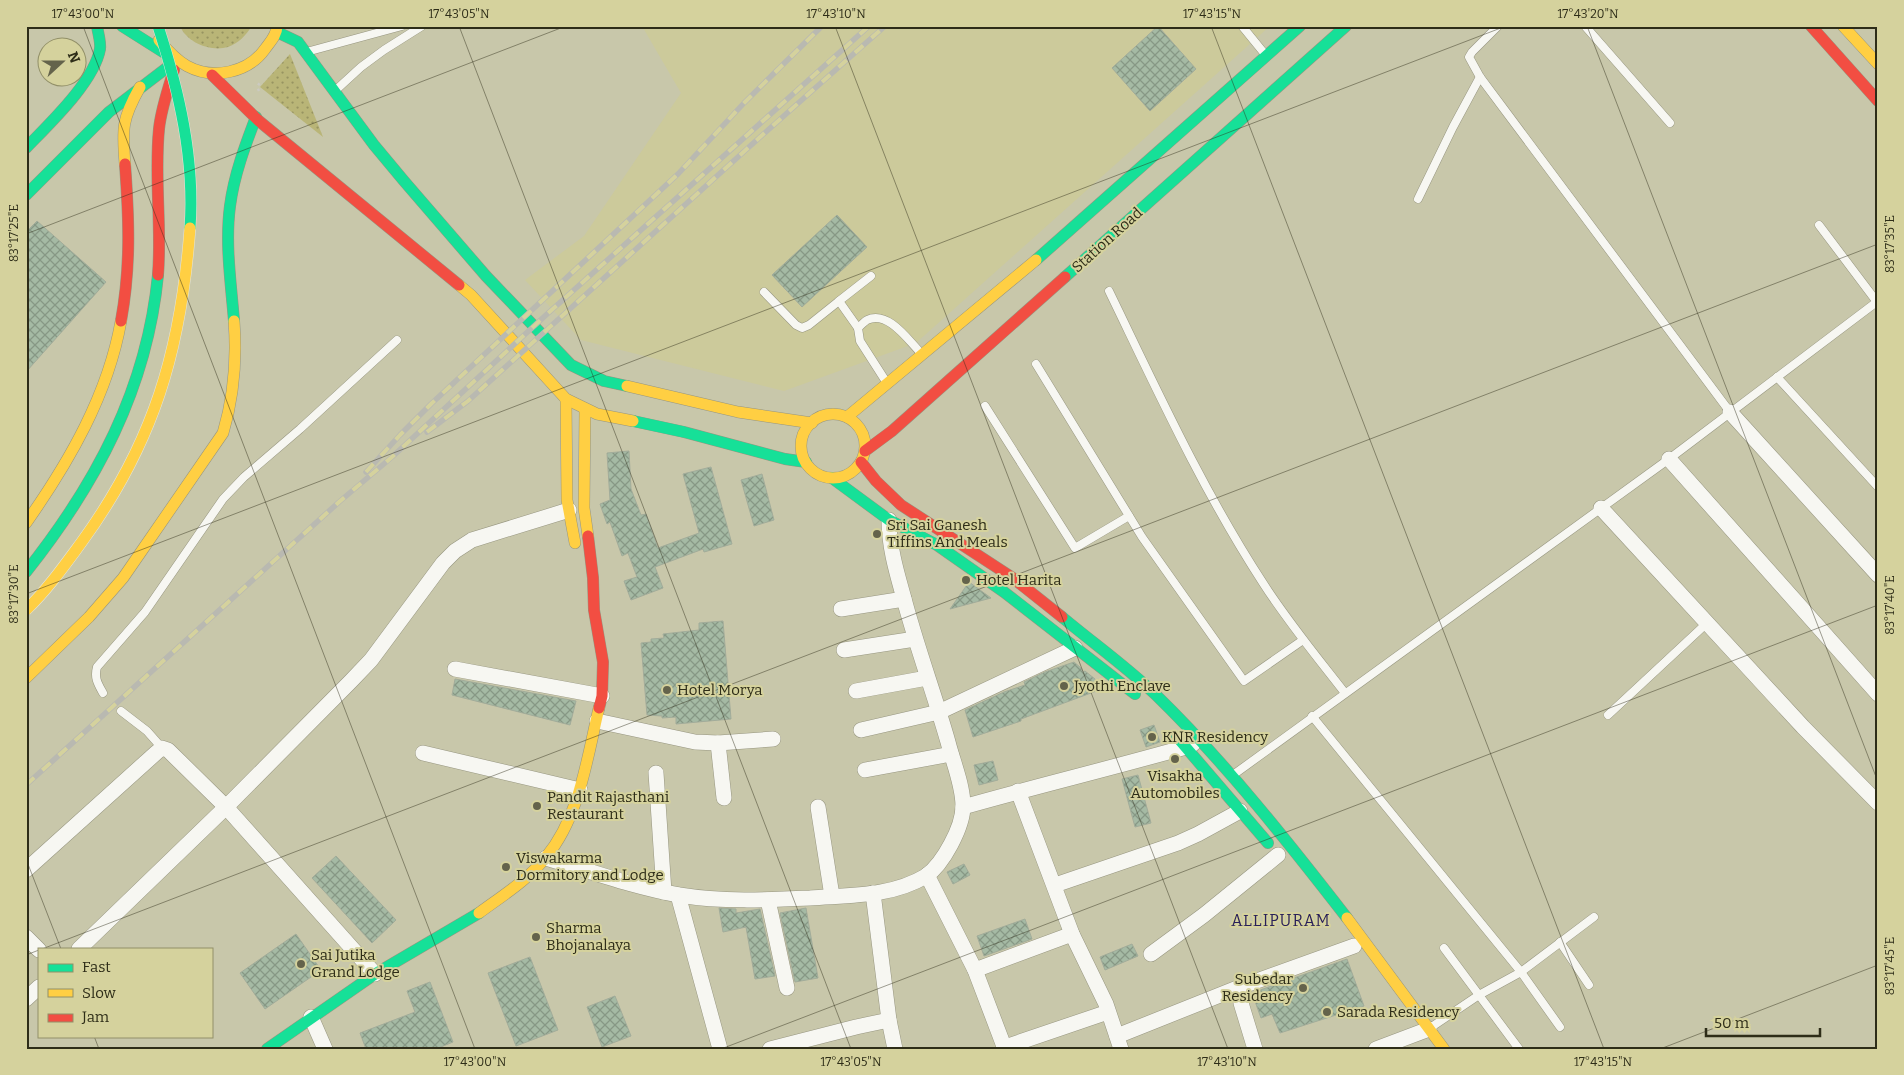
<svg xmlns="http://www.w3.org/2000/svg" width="1904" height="1075" font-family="Bitter,serif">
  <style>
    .built { fill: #ccca9b }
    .grass { fill: url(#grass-dots) }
    .building { fill: url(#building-cross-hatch); stroke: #a2ac9a }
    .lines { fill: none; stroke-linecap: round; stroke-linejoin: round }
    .lane-casing { stroke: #979680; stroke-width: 9 }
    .street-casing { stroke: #979680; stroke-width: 16 }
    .fast-casing { stroke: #979680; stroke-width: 12 }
    .slow-casing { stroke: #979680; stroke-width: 12 }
    .jam-casing { stroke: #979680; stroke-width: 12 }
    .path { stroke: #cbcac1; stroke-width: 2.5; stroke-dasharray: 2.5 4; stroke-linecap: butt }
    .lane { stroke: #f7f7f2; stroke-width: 8 }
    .street { stroke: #f7f7f2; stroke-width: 15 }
    .fast { stroke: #16e098; stroke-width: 11 }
    .slow { stroke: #ffcf43; stroke-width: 11 }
    .jam { stroke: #f24e42; stroke-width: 11 }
    .rail-casing { stroke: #b9b9b1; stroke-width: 5.5 }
    .rail { stroke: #d5d29d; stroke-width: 4; stroke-dasharray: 11; stroke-linecap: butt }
    .fast-bridge-casing { stroke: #e6e6d9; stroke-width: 12; stroke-linecap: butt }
    .slow-bridge-casing { stroke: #e6e6d9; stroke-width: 12; stroke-linecap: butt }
    .fast-bridge { stroke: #16e098; stroke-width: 11 }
    .slow-bridge { stroke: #ffcf43; stroke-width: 11 }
    .ticks { fill: none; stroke: #2e2d18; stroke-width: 1; stroke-opacity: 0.45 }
    .poi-dot { fill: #64634b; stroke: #d5d29d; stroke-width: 2 }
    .labels { text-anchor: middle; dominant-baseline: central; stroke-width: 4; stroke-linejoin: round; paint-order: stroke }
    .street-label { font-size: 15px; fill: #2e2d18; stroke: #d5d29d }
    .poi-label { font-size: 15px; fill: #2e2d18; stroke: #d5d29d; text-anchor: start }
    .neighbourhood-label { font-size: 16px; letter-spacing: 1px; fill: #281f59; stroke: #d5d29d }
    .neatline { fill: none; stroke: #2e2d18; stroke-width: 2 }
    .ticks-label { font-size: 12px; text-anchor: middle; fill: #2e2d18 }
  </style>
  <defs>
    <pattern id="grass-dots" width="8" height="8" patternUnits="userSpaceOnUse" patternTransform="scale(1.25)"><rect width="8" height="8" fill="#b9b577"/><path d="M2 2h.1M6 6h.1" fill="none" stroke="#979461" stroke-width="1.8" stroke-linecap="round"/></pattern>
    <pattern id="building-cross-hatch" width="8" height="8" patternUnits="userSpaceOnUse" patternTransform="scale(1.25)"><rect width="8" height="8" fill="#a5baa4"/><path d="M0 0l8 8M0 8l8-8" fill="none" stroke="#879885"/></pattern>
  </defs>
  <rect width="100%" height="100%" fill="#c8c7aa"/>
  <polygon class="built" points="642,26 1270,26 916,343 784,391 581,340 525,280 584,236 681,93"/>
  <g class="grass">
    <path d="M180,26H252C246,35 239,43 228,47C211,52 187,43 180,26Z"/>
    <polygon points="290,54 323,137 260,87"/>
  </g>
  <g class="building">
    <polygon points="1158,26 1196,69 1150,111 1112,68"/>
    <polygon points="837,215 867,247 802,307 772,275"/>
    <polygon points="37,221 106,282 26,372 26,232"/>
    <polygon points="629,451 631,489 641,515 646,514 658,548 699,533 683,474 711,467 732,544 704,552 703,549 655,567 663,588 631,600 624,581 637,577 628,553 622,556 610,522 607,524 600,504 610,500 607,453"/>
    <polygon points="762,474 774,520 754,526 741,480"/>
    <polygon points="969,582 991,598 950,609"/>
    <polygon points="723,621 731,719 676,724 676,717 662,718 662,716 647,715 641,643 651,642 651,639 664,638 663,634 699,630 699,623"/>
    <polygon points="1074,662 1081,668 1083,672 1085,671 1095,679 1099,690 1021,719 1021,721 973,737 965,710 1004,692 1025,685 1024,682 1045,672"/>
    <polygon points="455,679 576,701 570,725 452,695"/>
    <polygon points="1154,725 1160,742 1146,747 1140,730"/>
    <polygon points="993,761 998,780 979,785 974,765"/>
    <polygon points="1138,775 1151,823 1135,827 1122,779"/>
    <polygon points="336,856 396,920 372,943 312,878"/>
    <polygon points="964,864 970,875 953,884 947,872"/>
    <polygon points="719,908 736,909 736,913 760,909 775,976 755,979 746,927 723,932"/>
    <polygon points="806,908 818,978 795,982 780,913"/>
    <polygon points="1025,919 1032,939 984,956 977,936"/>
    <polygon points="296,934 321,970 265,1009 240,973"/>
    <polygon points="1132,944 1138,956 1105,970 1100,957"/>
    <polygon points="530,957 558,1030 516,1046 488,973"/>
    <polygon points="1347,959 1364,1006 1280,1033 1272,1014 1261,1018 1252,993"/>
    <polygon points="430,982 453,1042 436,1049 366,1049 360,1033 415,1012 407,991"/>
    <polygon points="615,996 631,1036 602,1047 587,1007"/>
  </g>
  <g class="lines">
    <g class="lane-casing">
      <g id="lane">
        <polyline points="1242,26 1264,53"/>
        <polyline points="1498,26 1472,52 1469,57 1480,77 1730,412"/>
        <polyline points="1585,26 1670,123"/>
        <polyline points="310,51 402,26"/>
        <polyline points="337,89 361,67 384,50 422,26"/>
        <polyline points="1418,199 1453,127 1480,77"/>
        <polyline points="1819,225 1877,302"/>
        <path d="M1109,291C1157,390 1203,491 1263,583C1288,622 1317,657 1345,693"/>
        <polyline points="764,292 796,325 802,328 809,325 839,301"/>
        <polyline points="858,328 839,301 871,276"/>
        <polyline points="1036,364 1142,537 1244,681 1303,640"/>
        <polyline points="1777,377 1878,487"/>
        <path d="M885,380L860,341L858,328C860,326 864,322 867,320C888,310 908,340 920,352"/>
        <polyline points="985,406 1075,548 1129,516"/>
        <path d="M103,693C98,684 94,678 97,667L145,612L223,499L244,477L300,429L397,340"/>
        <polyline points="121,711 147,731 162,748"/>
        <polyline points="1608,715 1707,623"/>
        <polyline points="1312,716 1521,972 1560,1027"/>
        <polyline points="1233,775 1669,459 1878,301"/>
        <polyline points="1560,942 1589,985"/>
        <polyline points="1444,948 1519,1049"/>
        <polyline points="1430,1028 1479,995 1521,972 1594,917"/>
      </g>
    </g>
    <g class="street-casing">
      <g id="street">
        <polyline points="1730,412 1878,575"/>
        <polyline points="1669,459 1878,694"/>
        <polyline points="1601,508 1803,727 1878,803"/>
        <polyline points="841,609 904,599"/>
        <polyline points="844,650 915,639"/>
        <polyline points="455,669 602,696"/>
        <polyline points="856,691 927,678"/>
        <polyline points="597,721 695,742 718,743 773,739"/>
        <polyline points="861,730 939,712 1075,648"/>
        <polyline points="718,743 724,798"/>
        <polyline points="423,753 580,790"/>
        <polyline points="865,770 951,754"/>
        <polyline points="656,773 664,892"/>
        <polyline points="1018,791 1072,934 1106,1004 1121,1049"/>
        <polyline points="818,807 832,896"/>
        <path d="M963,807C1037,786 1112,768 1186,747L1193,744"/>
        <path d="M546,858C590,871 634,887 679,895C722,902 766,900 810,898C849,895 891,897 926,876C943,864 963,827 963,806C963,785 953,762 948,742C934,693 916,645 903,595C896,570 889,546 889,520"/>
        <polyline points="26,870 157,752 162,748 168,750 226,807 375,974"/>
        <polyline points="927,875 975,970 1005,1049"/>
        <polyline points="1055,885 1178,843 1198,834 1240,811"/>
        <polyline points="873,893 889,1020 895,1049"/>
        <polyline points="678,895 720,1049"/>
        <polyline points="768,900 787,988"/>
        <polyline points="26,937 39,950"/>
        <polyline points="79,949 226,807 351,681 371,660 443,563 455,551 472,540 569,510"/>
        <polyline points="1151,954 1204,915 1278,855"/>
        <polyline points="975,970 1072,934"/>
        <polyline points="26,999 39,987"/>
        <polyline points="311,1017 325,1049"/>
        <polyline points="1117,1036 1240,987"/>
        <polyline points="1005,1047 1108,1012"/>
        <polyline points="770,1049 856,1027 889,1020"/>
        <polyline points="1255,1049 1241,1003 1240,987 1354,946"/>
        <polyline points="1376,1049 1429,1029"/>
      </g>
    </g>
    <g class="fast-casing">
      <g id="fast">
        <polyline points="122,26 171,57"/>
        <polyline points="277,32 298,42 374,145 404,181 486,276 571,365 604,381 627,386"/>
        <path d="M26,148C49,124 94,82 100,49C101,42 98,33 97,26"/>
        <polyline points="26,195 109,112 177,60"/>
        <polyline points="1036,260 1300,26"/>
        <polyline points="1065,277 1346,26"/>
        <path d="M234,321C231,283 225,244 230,206C234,175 245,146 256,117"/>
        <polyline points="633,421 684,432 785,459 806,462"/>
        <polyline points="832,478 889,520 937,545 1004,592 1135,694"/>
        <path d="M26,572C96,484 147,389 158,275"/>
        <path d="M1062,617C1093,643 1127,667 1156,695C1224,761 1288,842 1347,918"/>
        <polyline points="1177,737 1268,843"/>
        <polyline points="267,1049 375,974 479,913"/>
      </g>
    </g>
    <g class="slow-casing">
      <g id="slow">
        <polyline points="1843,26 1878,64"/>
        <path d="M159,40C167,50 176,60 187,66C213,80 248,73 265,49C270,42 277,35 277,26"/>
        <path d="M125,164C122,128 122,119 140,87"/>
        <polyline points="459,285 471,295 566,399 597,414 633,421"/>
        <polyline points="627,386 738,412 812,423"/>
        <polyline points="566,399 567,500 575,543"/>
        <polyline points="585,409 584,508 588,536"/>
        <circle cx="833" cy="446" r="32"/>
        <polyline points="847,417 1036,260"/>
        <path d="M26,523C69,462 108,395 121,321"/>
        <path d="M26,678L89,617L123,578L223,433C234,396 237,360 234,321"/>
        <path d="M479,913C502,896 528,880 546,857C580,816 587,758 599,708"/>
        <polyline points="1347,918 1444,1049"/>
      </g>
    </g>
    <g class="jam-casing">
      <g id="jam">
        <polyline points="1811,26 1878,101"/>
        <polyline points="212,75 259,121 459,285"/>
        <path d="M158,275C162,226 154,178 159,129C161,109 168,89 174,70"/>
        <path d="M121,321C131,266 129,219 125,164"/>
        <polyline points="865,451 892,431 1065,277"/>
        <polyline points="861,462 876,481 901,505 1013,578 1062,617"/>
        <polyline points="588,536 593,578 594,610 603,662 602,696 599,708"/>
      </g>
    </g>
    <g class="path">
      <polyline points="1874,26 1878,30"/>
      <polyline points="259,91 257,87 261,81"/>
    </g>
    <use href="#lane" class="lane"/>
    <use href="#street" class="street"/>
    <use href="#fast" class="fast"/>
    <use href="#slow" class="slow"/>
    <use href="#jam" class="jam"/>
    <g class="rail-casing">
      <g id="rail">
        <polyline points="427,432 468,401 759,138 885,26"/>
        <polyline points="366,472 400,435 431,404 678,174 744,103 822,26"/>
        <polyline points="26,785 339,502 392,457 546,315 869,26"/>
      </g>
    </g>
    <use href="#rail" class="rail"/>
    <g class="fast-bridge-casing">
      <path id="fast-bridge" d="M158,26C179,91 195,159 190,228"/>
    </g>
    <g class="slow-bridge-casing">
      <path id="slow-bridge" d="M26,610C47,590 64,566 81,543C154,443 181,350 190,228"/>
    </g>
    <use href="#fast-bridge" class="fast-bridge"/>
    <use href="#slow-bridge" class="slow-bridge"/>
  </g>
  <path class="ticks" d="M83,26L475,1049M459,26L851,1049M835,26L1228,1049M1211,26L1604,1049M1587,26L1878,782M26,234L566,26M26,594L1506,26M26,859L61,949M42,949L1878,244M26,955L39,950M94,1036L99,1049M721,1049L1878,605M1660,1049L1878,965"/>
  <g class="poi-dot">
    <circle cx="877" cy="534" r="5"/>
    <circle cx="966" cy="580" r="5"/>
    <circle cx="1064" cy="686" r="5"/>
    <circle cx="667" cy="690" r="5"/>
    <circle cx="1152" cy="737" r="5"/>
    <circle cx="1175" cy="759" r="5"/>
    <circle cx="537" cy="806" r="5"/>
    <circle cx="506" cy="867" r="5"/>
    <circle cx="536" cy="937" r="5"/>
    <circle cx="301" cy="964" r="5"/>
    <circle cx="1303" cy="988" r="5"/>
    <circle cx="1327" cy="1012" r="5"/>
  </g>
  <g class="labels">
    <g class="street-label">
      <text transform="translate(1107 240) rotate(-42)">Station Road</text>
    </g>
    <g class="poi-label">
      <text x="887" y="525">Sri Sai Ganesh<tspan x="887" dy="17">Tiffins And Meals</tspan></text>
      <text x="976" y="580">Hotel Harita</text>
      <text x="1074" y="686">Jyothi Enclave</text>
      <text x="677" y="690">Hotel Morya</text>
      <text x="1162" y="737">KNR Residency</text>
      <text x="1175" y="776" text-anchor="middle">Visakha<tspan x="1175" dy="17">Automobiles</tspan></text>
      <text x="547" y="797">Pandit Rajasthani<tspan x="547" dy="17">Restaurant</tspan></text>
      <text x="516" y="858">Viswakarma<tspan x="516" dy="17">Dormitory and Lodge</tspan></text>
      <text x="546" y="928">Sharma<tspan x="546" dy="17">Bhojanalaya</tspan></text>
      <text x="311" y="955">Sai Jutika<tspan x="311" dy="17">Grand Lodge</tspan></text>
      <text x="1293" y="979" text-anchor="end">Subedar<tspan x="1293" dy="17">Residency</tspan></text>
      <text x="1337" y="1012">Sarada Residency</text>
    </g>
    <g class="neighbourhood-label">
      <text x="1281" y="920">ALLIPURAM</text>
    </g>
  </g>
  <rect width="1904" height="1075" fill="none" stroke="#d5d29d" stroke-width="55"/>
  <rect x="38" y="948" width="175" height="90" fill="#d5d29d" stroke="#929068"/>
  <rect x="48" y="964" width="25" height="8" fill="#16e098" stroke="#929068"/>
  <text x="82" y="972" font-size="15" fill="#2e2d18">Fast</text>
  <rect x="48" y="989" width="25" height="8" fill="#ffcf43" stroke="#929068"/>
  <text x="82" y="998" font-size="15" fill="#2e2d18">Slow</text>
  <rect x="48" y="1014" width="25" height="8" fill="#f24e42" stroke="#929068"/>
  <text x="82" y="1022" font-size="15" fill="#2e2d18">Jam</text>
  <g transform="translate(62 62) rotate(69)"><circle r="24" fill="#d5d29d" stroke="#929068"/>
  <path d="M0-4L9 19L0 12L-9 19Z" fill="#64634b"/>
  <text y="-8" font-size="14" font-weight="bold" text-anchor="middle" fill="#2e2d18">N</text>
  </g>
  <path d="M1706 1028v8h114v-8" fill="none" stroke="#2e2d18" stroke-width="2.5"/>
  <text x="1714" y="1028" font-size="15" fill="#2e2d18" stroke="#d5d29d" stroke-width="4" paint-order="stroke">50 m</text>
  <rect x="28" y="28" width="1848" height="1020" class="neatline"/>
  <g class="ticks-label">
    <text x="83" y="18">17°43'00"N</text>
    <text x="459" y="18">17°43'05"N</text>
    <text x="836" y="18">17°43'10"N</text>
    <text x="1212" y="18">17°43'15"N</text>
    <text x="1588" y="18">17°43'20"N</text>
    <text transform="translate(14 233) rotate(-90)" y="4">83°17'25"E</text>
    <text transform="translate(1890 244) rotate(-90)" y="4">83°17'35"E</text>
    <text transform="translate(14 594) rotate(-90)" y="4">83°17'30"E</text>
    <text transform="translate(1890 605) rotate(-90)" y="4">83°17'40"E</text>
    <text transform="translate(1890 966) rotate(-90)" y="4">83°17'45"E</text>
    <text x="475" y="1066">17°43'00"N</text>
    <text x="851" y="1066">17°43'05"N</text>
    <text x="1227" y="1066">17°43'10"N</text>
    <text x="1603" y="1066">17°43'15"N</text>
  </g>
</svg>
